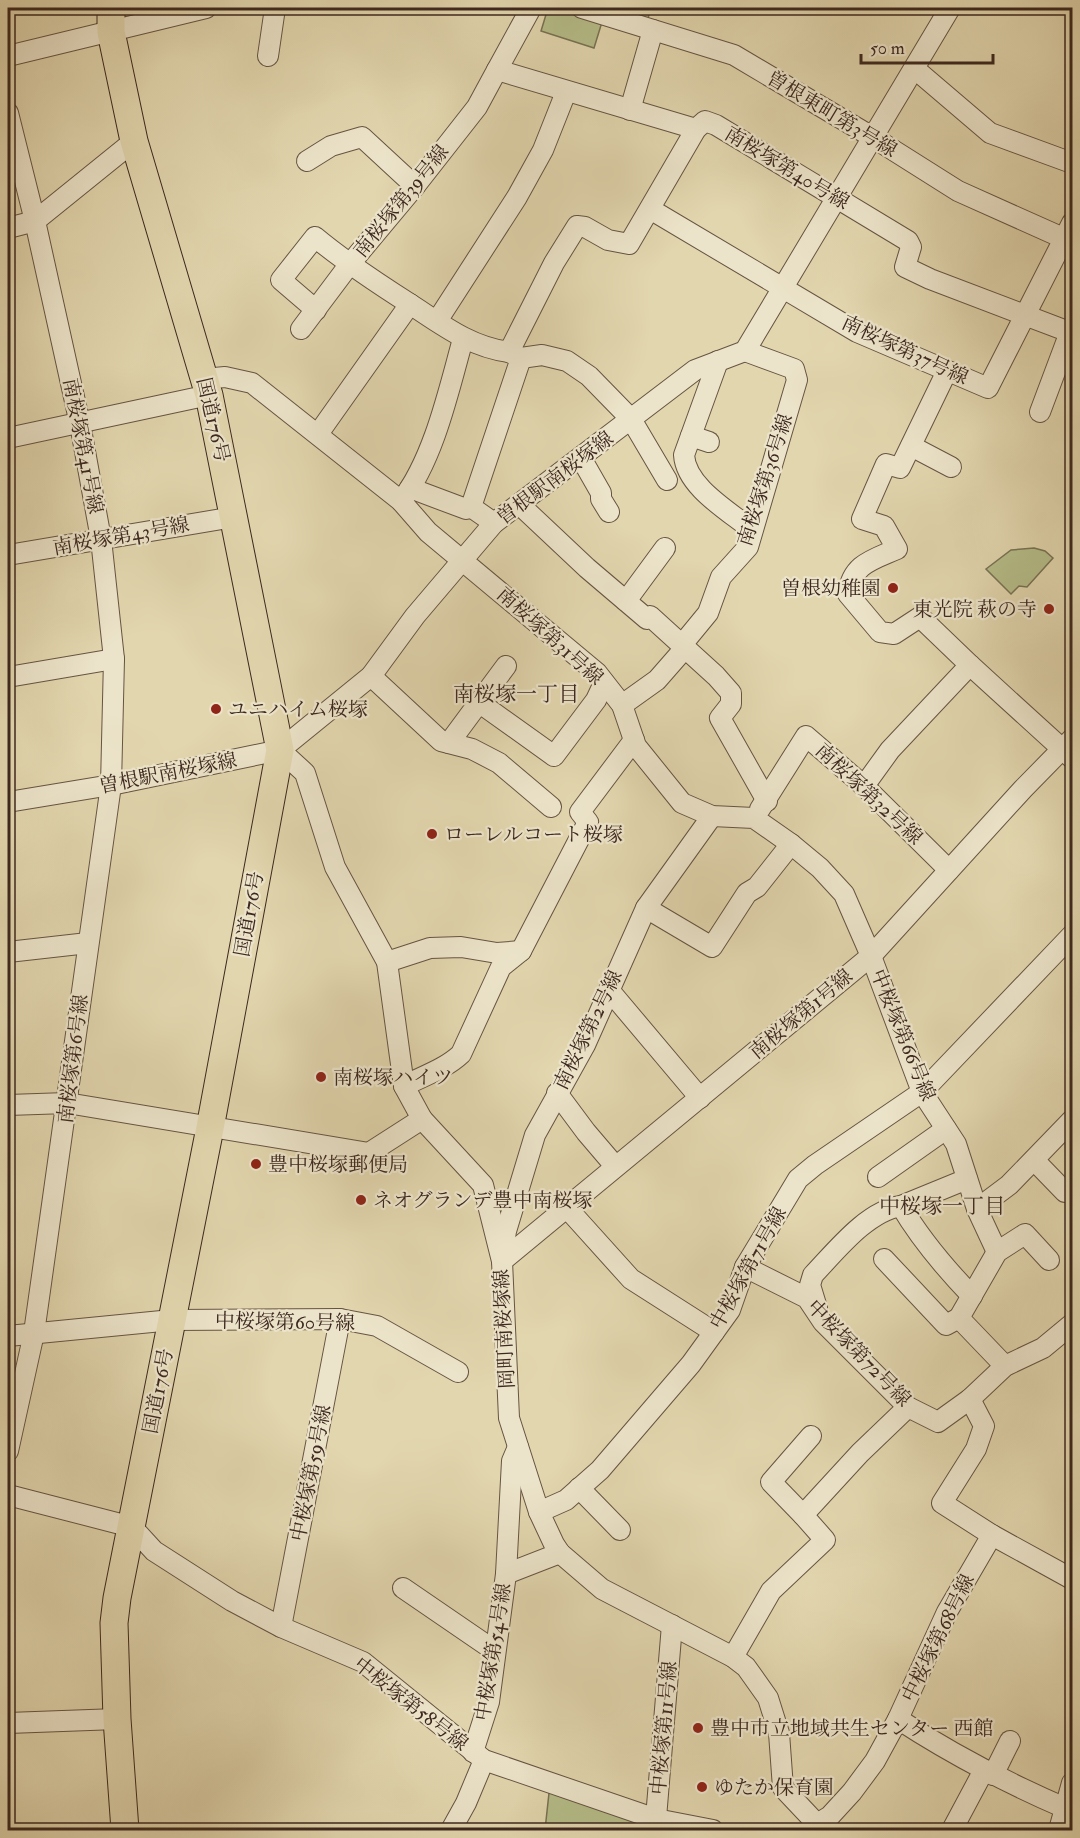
<svg xmlns="http://www.w3.org/2000/svg" width="1080" height="1838" font-family="'IM FELL Double Pica','Noto Serif JP',serif">
  <style>
    .green { fill: #b5bd89; stroke: #787254; stroke-width: 1.5 }
    .lines { fill: none; stroke-linecap: round; stroke-linejoin: round }
    .minor-casing { stroke: #665443; stroke-width: 22 }
    .highway-casing { stroke: #3c281f; stroke-width: 29 }
    .minor { stroke: #ece4ca; stroke-width: 20 }
    .highway { stroke: #e2d6ae; stroke-width: 27 }
    .poi-dot { fill: #8f2418; stroke: #ece4ca; stroke-width: 2 }
    .labels { text-anchor: middle; dominant-baseline: central; stroke-width: 4.5; stroke-linejoin: round; paint-order: stroke }
    .street-label { font-size: 20px; fill: #3c281f; stroke: #ece4ca }
    .poi-label { font-size: 20px; fill: #3c281f; stroke: #ece4ca; text-anchor: start }
    .neighbourhood-label { font-size: 21px; fill: #3c281f; stroke: #ece4ca }
  </style>
  <rect width="100%" height="100%" fill="#e2d6ae"/>
  <filter id="stains"><feTurbulence type="fractalNoise" baseFrequency=".00333" numOctaves="4"/><feColorMatrix values="0 0 0 0 .2 0 0 0 0 .09 0 0 0 0 .02 0 0 0 .5 -.17"/></filter>
  <radialGradient id="worn" r=".72"><stop offset=".6" stop-color="#630" stop-opacity="0"/><stop offset="1" stop-color="#630" stop-opacity=".3"/></radialGradient>
  <g class="green">
    <polygon points="548,8 557,8 602,22 594,48 541,31"/>
    <polygon points="613,8 646,8 651,9 648,18"/>
    <polygon points="1034,548 1045,551 1053,558 1027,587 1019,586 1011,594 986,569 1011,550"/>
    <polygon points="552,1791 634,1818 640,1830 545,1830 549,1793"/>
  </g>
  <g class="lines">
    <g class="minor-casing">
      <g id="minor">
        <polyline points="531,8 497,70 696,129"/>
        <polyline points="582,8 734,55 874,138 958,191 1072,242"/>
        <polyline points="8,56 206,8"/>
        <polyline points="268,56 275,8"/>
        <polyline points="915,69 990,133 1072,163"/>
        <polyline points="630,110 653,30"/>
        <polyline points="8,113 35,221 80,424 101,539 114,659 111,785 34,1333 8,1451"/>
        <polyline points="307,161 331,146 362,137 415,186"/>
        <polyline points="650,209 857,332 988,388 1072,223"/>
        <polyline points="8,228 35,221 134,141"/>
        <path d="M316,310L281,280L315,237C345,262 377,283 410,304C441,324 470,347 509,352L554,263L577,226L585,227L608,240L629,244L696,129L705,121L716,125L908,241L911,247L905,267L930,279L1072,333"/>
        <polyline points="437,321 517,197 543,150 566,92"/>
        <polyline points="301,329 349,265 415,186 477,107 497,70"/>
        <polyline points="521,358 542,355 567,361 589,376 631,419 667,480"/>
        <path d="M718,361L684,455C686,487 729,511 752,530"/>
        <path d="M947,371L900,468L886,464L862,519L884,526L897,549C872,560 852,564 848,594L880,632L894,634L920,617L970,665L1072,758"/>
        <polyline points="204,379 225,377 252,383 401,501 428,532 597,673 622,705 636,746 682,803 712,816 754,818 791,844 820,868 844,894 871,956 922,1092 956,1144 977,1209 997,1252"/>
        <polyline points="1040,412 1070,332"/>
        <polyline points="318,434 410,304"/>
        <polyline points="691,436 709,442"/>
        <polyline points="8,438 209,395"/>
        <polyline points="911,446 951,467"/>
        <polyline points="581,458 601,493 601,499 609,512"/>
        <polyline points="410,488 466,509 471,507"/>
        <path d="M401,501C434,459 449,389 463,339"/>
        <polyline points="520,505 587,568 647,619 650,616 716,676 731,693 731,704 720,718 767,801"/>
        <polyline points="494,523 471,507 521,358 509,352"/>
        <polyline points="8,555 234,517"/>
        <polyline points="626,601 665,548"/>
        <polyline points="371,676 441,741 472,749 499,763 551,807"/>
        <polyline points="8,677 114,659"/>
        <polyline points="480,703 554,756 596,700 604,683"/>
        <polyline points="622,705 657,680 685,648 685,641 708,613 721,577 748,547 797,380 794,369 745,351"/>
        <polyline points="449,743 506,666"/>
        <polyline points="280,750 305,773 335,867 387,962 404,1086 422,1119 483,1185 502,1261 509,1418 539,1512 554,1544 560,1553 602,1589 733,1657 746,1667 768,1698 779,1733 783,1788 817,1824 817,1830"/>
        <polyline points="864,786 890,750 970,665"/>
        <polyline points="8,802 111,785 280,750 371,676 415,616 494,523 695,370 745,351 950,8"/>
        <polyline points="760,809 806,736 864,786 949,870"/>
        <polyline points="646,908 712,947 747,893 757,887 791,844"/>
        <polyline points="8,952 88,943"/>
        <polyline points="387,962 430,948 461,947 497,953 521,951"/>
        <polyline points="609,990 700,1098"/>
        <path d="M404,1086C423,1076 445,1069 461,1054L501,967L521,951L588,822L580,812L634,740"/>
        <polyline points="557,1093 586,1132 615,1166"/>
        <polyline points="8,1105 67,1103 369,1153 422,1119"/>
        <polyline points="1034,1160 1065,1192"/>
        <polyline points="878,1177 946,1129"/>
        <path d="M901,1206C921,1240 945,1268 972,1296"/>
        <polyline points="567,1208 631,1279 714,1332"/>
        <polyline points="977,1209 1009,1185 1072,1120"/>
        <polyline points="503,1253 506,1231 535,1135 585,1045 646,908 712,816"/>
        <polyline points="884,1259 946,1325 959,1318"/>
        <polyline points="502,1261 871,956 1023,789 1072,739"/>
        <polyline points="745,1267 807,1298 823,1322 908,1407 938,1422 970,1399 1005,1366 1043,1348 1072,1324"/>
        <path d="M817,1308L810,1285L813,1275C836,1251 867,1211 901,1206L967,1179"/>
        <polyline points="8,1336 172,1320 340,1319 377,1326 458,1372"/>
        <polyline points="1005,1366 959,1318 997,1252 1025,1234 1049,1260"/>
        <polyline points="970,1399 984,1426 976,1449 942,1503 992,1535 1072,1579"/>
        <polyline points="579,1488 620,1530"/>
        <polyline points="8,1495 132,1527 154,1551 232,1601 281,1627 363,1662 484,1760 656,1819 713,1830"/>
        <polyline points="539,1512 566,1500 600,1470 691,1364 730,1310 745,1267 798,1179 815,1165 922,1092 1072,935"/>
        <polyline points="803,1515 771,1482 811,1436"/>
        <polyline points="506,1574 560,1553"/>
        <polyline points="403,1588 495,1651"/>
        <polyline points="281,1627 340,1319"/>
        <polyline points="733,1657 771,1591 825,1540 803,1515 860,1453 908,1407"/>
        <path d="M898,1719C953,1755 1005,1782 1065,1808"/>
        <polyline points="8,1723 117,1719"/>
        <polyline points="473,1752 489,1702 506,1574 512,1461 518,1447"/>
        <polyline points="993,1775 1010,1741"/>
        <polyline points="817,1824 830,1816 852,1792 875,1761 898,1719 947,1612 992,1535"/>
        <polyline points="451,1830 466,1803 484,1760"/>
        <polyline points="655,1830 672,1625"/>
        <polyline points="952,1830 984,1770"/>
        <polyline points="1059,1830 1072,1783"/>
      </g>
    </g>
    <g class="highway-casing">
      <polyline id="highway" points="111,8 111,32 134,141 209,395 280,750 210,1128 117,1598 114,1623 117,1719 125,1830"/>
    </g>
    <use href="#minor" class="minor"/>
    <use href="#highway" class="highway"/>
  </g>
  <g class="poi-dot">
    <circle cx="893" cy="588" r="6"/>
    <circle cx="1049" cy="609" r="6"/>
    <circle cx="216" cy="709" r="6"/>
    <circle cx="432" cy="834" r="6"/>
    <circle cx="321" cy="1077" r="6"/>
    <circle cx="256" cy="1164" r="6"/>
    <circle cx="361" cy="1200" r="6"/>
    <circle cx="698" cy="1728" r="6"/>
    <circle cx="702" cy="1787" r="6"/>
  </g>
  <g class="labels">
    <g class="street-label">
      <text transform="translate(832 114) rotate(31)">曽根東町第3号線</text>
      <text transform="translate(787 168) rotate(31)">南桜塚第40号線</text>
      <text transform="translate(401 201) rotate(-51)">南桜塚第39号線</text>
      <text transform="translate(905 350) rotate(25)">南桜塚第37号線</text>
      <text transform="translate(213 420) rotate(77)">国道176号</text>
      <text transform="translate(83 446) rotate(79)">南桜塚第41号線</text>
      <text transform="translate(555 478) rotate(-37)">曽根駅南桜塚線</text>
      <text transform="translate(765 480) rotate(-72)">南桜塚第36号線</text>
      <text transform="translate(121 536) rotate(-10)">南桜塚第43号線</text>
      <text transform="translate(550 636) rotate(42)">南桜塚第31号線</text>
      <text transform="translate(168 773) rotate(-11)">曽根駅南桜塚線</text>
      <text transform="translate(869 794) rotate(43)">南桜塚第32号線</text>
      <text transform="translate(249 914) rotate(-80)">国道176号</text>
      <text transform="translate(801 1014) rotate(-40)">南桜塚第1号線</text>
      <text transform="translate(588 1030) rotate(-64)">南桜塚第2号線</text>
      <text transform="translate(903 1035) rotate(68)">中桜塚第66号線</text>
      <text transform="translate(73 1059) rotate(-83)">南桜塚第6号線</text>
      <text transform="translate(748 1268) rotate(-61)">中桜塚第71号線</text>
      <text transform="translate(285 1322) rotate(1)">中桜塚第60号線</text>
      <text transform="translate(504 1329) rotate(-93)">岡町南桜塚線</text>
      <text transform="translate(859 1353) rotate(46)">中桜塚第72号線</text>
      <text transform="translate(158 1391) rotate(-79)">国道176号</text>
      <text transform="translate(311 1473) rotate(-79)">中桜塚第59号線</text>
      <text transform="translate(938 1638) rotate(-64)">中桜塚第68号線</text>
      <text transform="translate(493 1652) rotate(-81)">中桜塚第54号線</text>
      <text transform="translate(411 1704) rotate(38)">中桜塚第58号線</text>
      <text transform="translate(664 1728) rotate(-85)">中桜塚第11号線</text>
    </g>
    <g class="poi-label">
      <text x="881" y="588" text-anchor="end">曽根幼稚園</text>
      <text x="1037" y="609" text-anchor="end">東光院 萩の寺</text>
      <text x="228" y="709">ユニハイム桜塚</text>
      <text x="444" y="834">ローレルコート桜塚</text>
      <text x="333" y="1077">南桜塚ハイツ</text>
      <text x="268" y="1164">豊中桜塚郵便局</text>
      <text x="373" y="1200">ネオグランデ豊中南桜塚</text>
      <text x="710" y="1728">豊中市立地域共生センター 西館</text>
      <text x="714" y="1787">ゆたか保育園</text>
    </g>
    <g class="neighbourhood-label">
      <text x="516" y="694">南桜塚一丁目</text>
      <text x="942" y="1206">中桜塚一丁目</text>
    </g>
  </g>
  <rect width="1080" height="1838" fill="none" stroke="#e2d6ae" stroke-width="30"/>
  <rect x="9" y="9" width="1062" height="1820" fill="none" stroke="#3c281f" stroke-width="3"/>
  <rect x="15" y="15" width="1050" height="1808" fill="none" stroke="#3c281f" stroke-width="1.5"/>
  <path d="M861 54v9h132v-9" fill="none" stroke="#3c281f" stroke-width="3"/>
  <text x="870" y="54" font-size="18" fill="#3c281f" stroke="#ece4ca" stroke-width="4.5" paint-order="stroke">50 m</text>
  <rect width="100%" height="100%" filter="url(#stains)"/>
  <rect width="100%" height="100%" fill="url(#worn)"/>
</svg>
